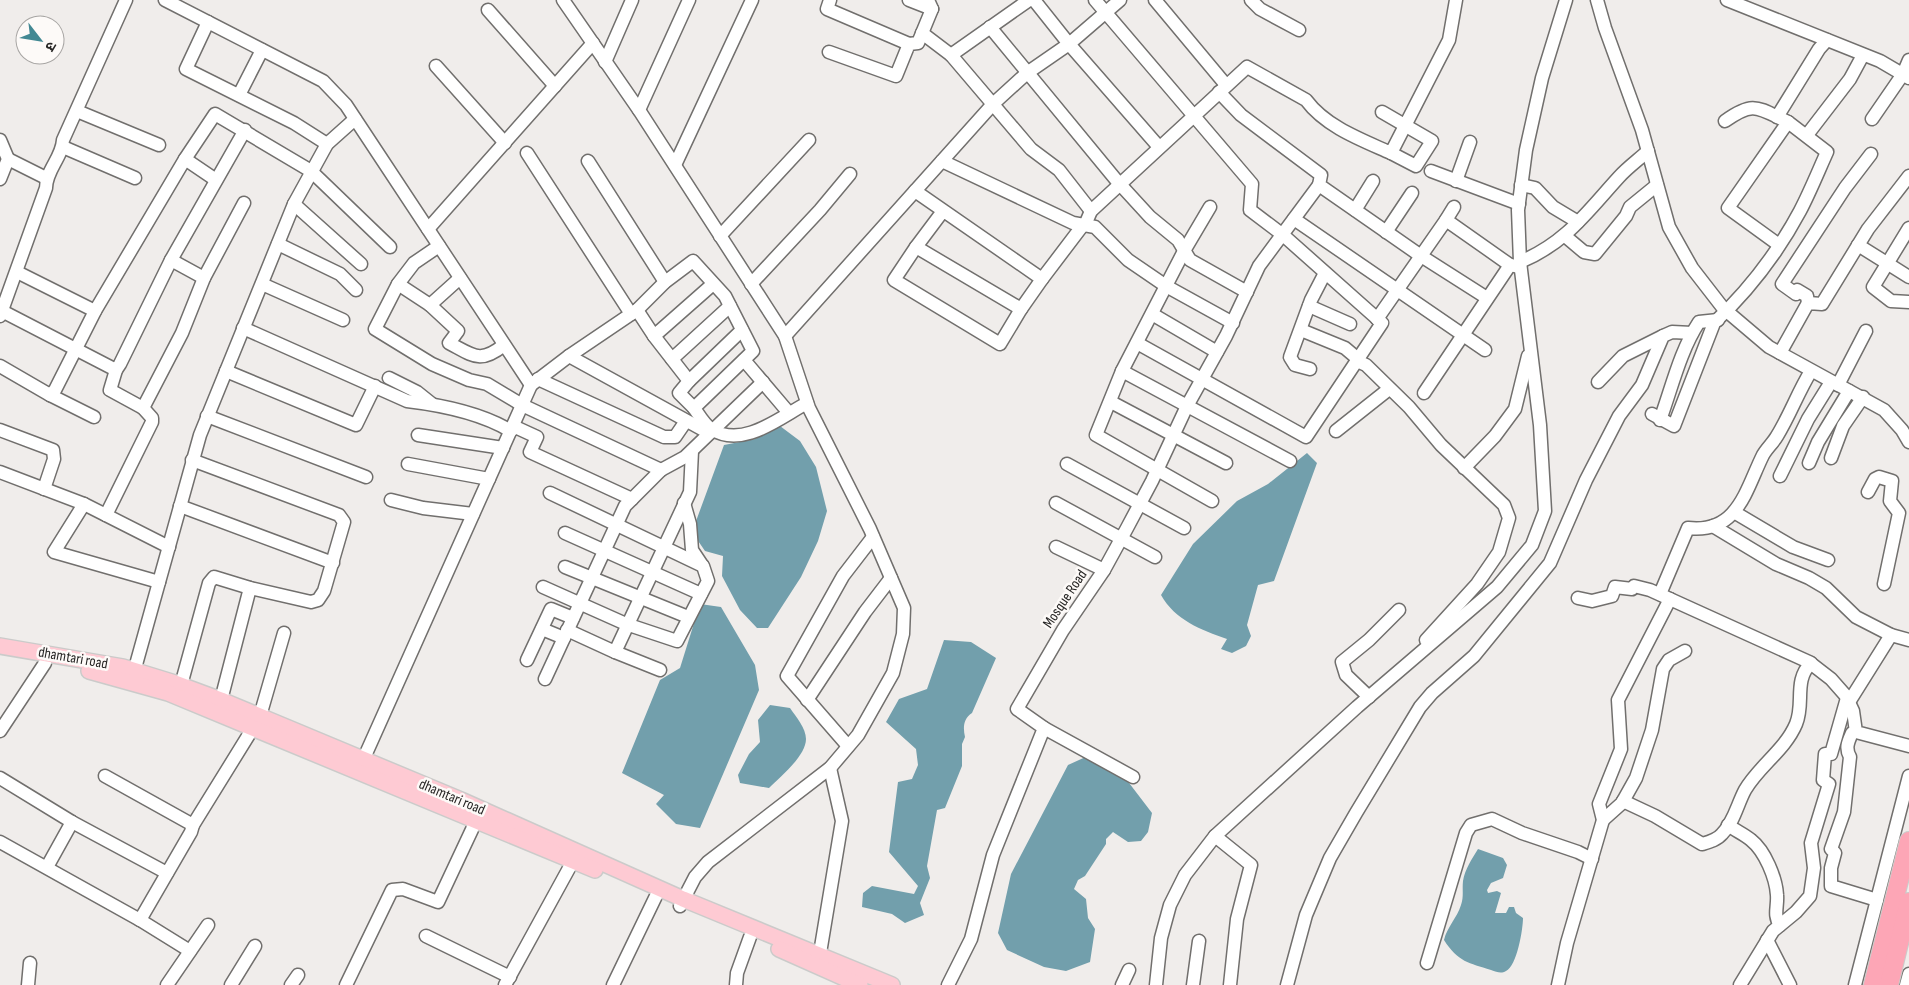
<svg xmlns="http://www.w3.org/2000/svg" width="1909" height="985" font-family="'Sofia Sans Condensed','Noto Sans Devanagari',sans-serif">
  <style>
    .water { fill: #729fac }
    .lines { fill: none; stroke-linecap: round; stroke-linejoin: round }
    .minor-casing { stroke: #716f6d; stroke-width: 15 }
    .major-casing { stroke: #cbcbca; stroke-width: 18 }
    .highway-casing { stroke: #cbcbca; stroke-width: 20 }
    .minor { stroke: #fff; stroke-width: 12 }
    .major { stroke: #fecad3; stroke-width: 15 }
    .highway { stroke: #fda6b6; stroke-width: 18 }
    .labels { text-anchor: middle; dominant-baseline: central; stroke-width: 5; stroke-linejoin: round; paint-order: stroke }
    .street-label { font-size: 15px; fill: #262524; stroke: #fdfaf8 }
  </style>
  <rect width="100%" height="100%" fill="#f0edeb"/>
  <g class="water">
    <polygon points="780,426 800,441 816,467 827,511 818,541 801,577 768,628 757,628 740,610 722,576 723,556 705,551 692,532 724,445 755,439"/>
    <path d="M1307,453L1317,463L1274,581L1258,585L1247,625L1251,636L1246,646L1232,653L1221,649L1227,639C1201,630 1175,620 1161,595L1193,544L1237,501L1268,484Z"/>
    <polygon points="700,604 721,607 755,665 759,690 700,828 676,824 656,804 664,795 622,773 660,680 680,668"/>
    <path d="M944,640L971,642L996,658L972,713C963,719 963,728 965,737L962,744V766L945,808L937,810L927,866L930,878L920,903L924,915L905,923L892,914L862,907L863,893L872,886L914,894L918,886L889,852L898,782L912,779L918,765L916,749L886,722L899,699L927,689Z"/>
    <path d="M770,705L790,708C796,717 806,728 806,739C806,756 780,777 769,788L740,783L738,775L749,754L760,742L758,720Z"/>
    <polygon points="1090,755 1123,775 1152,813 1148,832 1141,841 1128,842 1113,832 1106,839 1106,844 1085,876 1078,880 1074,889 1086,899 1088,918 1095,929 1090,962 1066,971 1044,967 1007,950 998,933 1011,874 1068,765"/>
    <path d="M1478,849L1503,858L1507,865L1503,878L1491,883L1487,890L1488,893L1497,891L1501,893L1495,913H1506L1509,907H1514L1516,913L1523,918C1523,929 1517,966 1506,971C1501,974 1497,972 1491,970C1469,963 1458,962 1444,940C1447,927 1457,918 1461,905C1464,896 1462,890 1463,881C1465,869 1472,859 1478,849Z"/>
  </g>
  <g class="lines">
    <g class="minor-casing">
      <g id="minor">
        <path d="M165,0L323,81L346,105L531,385L569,356L637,310L665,282L693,261L725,296L753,351L694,408C699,415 704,424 711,429C743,449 779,418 807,403"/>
        <polyline points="563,0 639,110 785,336 809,408 870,529 904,608 903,634 893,673 858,735 830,768 708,862 695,877 680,906"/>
        <polyline points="830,0 827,9 909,44"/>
        <polyline points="909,0 932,9"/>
        <polyline points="1029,0 951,55 1031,149 1059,170 1091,211"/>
        <polyline points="1034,0 1069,44 1159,147"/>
        <polyline points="1095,0 1252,184 1250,210 1283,235 1382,323 1306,437 1137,343"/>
        <polyline points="1155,0 1226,85"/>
        <polyline points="1251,0 1260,9 1299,30"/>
        <polyline points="1597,0 1605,28 1642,130 1669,227 1692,268 1723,308 1769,347 1884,410 1902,430 1909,442"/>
        <polyline points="1727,0 1880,61 1909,78"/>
        <polyline points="488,10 555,86"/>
        <polyline points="208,22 186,69 294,123 327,144"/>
        <polyline points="990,27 1117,181 1150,217 1178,240 1190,260 1247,292"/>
        <polyline points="922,33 951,55"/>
        <polyline points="829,52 896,76 909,44 918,43 932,9 928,0"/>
        <polyline points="605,62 632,0"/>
        <polyline points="436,66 505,143"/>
        <polyline points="1219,92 1241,115 1321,175 1319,185 1421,256 1487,298"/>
        <polyline points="239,95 262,50"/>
        <polyline points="639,110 689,0"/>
        <polyline points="77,111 159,145"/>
        <polyline points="1382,112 1432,141 1416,166 1391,153"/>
        <polyline points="1777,117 1819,49 1827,40"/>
        <polyline points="1872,119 1903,74 1909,60"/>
        <path d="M1725,121C1754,100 1758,108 1788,122L1728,208L1779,245"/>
        <polyline points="1807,135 1850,79 1863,55"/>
        <polyline points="0,140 8,159 0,179"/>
        <polyline points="63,147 135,178"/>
        <polyline points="527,153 631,314"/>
        <polyline points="8,159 46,178"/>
        <polyline points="185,159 215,114 311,171 390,247"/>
        <polyline points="588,161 665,282"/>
        <polyline points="942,161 1073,223 1095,227 1128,260 1166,286 1233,323"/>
        <polyline points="675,165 752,0"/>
        <polyline points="1431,171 1519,204"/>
        <polyline points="1456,181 1470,142"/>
        <polyline points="1521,185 1535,188 1553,207 1578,222"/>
        <polyline points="915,191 1042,279 1021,309 916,247 943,211"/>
        <polyline points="294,204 361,264"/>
        <polyline points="1210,207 1184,251 1122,371 1096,435 1212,501"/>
        <polyline points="1355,210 1373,181"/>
        <polyline points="1294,219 1485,350"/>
        <polyline points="1446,220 1454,207"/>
        <path d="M1085,225L1091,211L1247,67L1306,100C1326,127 1362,140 1391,153L1449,40L1456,0"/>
        <polyline points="1909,228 1873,287 1891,301 1909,302"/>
        <polyline points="428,229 593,43"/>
        <polyline points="1386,232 1412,193"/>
        <polyline points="720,236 809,140"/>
        <polyline points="1565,236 1584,252 1595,254 1626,216 1630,207 1657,185"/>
        <polyline points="278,244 340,274 356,290"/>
        <polyline points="1858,245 1909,277"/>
        <polyline points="439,246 414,263 398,284 375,329 432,364 469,380 487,384 522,405 661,470"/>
        <polyline points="916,247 894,280 1000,344 1021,309"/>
        <polyline points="171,260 204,278"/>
        <path d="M1520,262C1566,243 1587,212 1619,177C1627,168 1638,160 1648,151"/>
        <polyline points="17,272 95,311"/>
        <polyline points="1042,279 1083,225"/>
        <polyline points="262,284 343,320"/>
        <polyline points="398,284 430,305 460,278"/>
        <polyline points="751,284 820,210 850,174"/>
        <polyline points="1808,303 1807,296 1797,290 1796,294 1782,284 1845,188 1871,154"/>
        <path d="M430,305L458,331L449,343C474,356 480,364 504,345"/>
        <polyline points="1309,306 1350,324"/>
        <polyline points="637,310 654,336 713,284"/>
        <polyline points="2,311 116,370"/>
        <polyline points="1152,314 1217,352"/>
        <path d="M0,316L46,188C46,170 62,158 63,140L126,0"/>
        <polyline points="1377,319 1446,220 1510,265 1520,267"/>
        <path d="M243,328L407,401C441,405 481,413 511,431"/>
        <polyline points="1301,330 1345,348 1358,359"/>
        <polyline points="654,336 689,381 679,393 694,408"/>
        <polyline points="785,336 993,104 1027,73 1069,44 1120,0"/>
        <polyline points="1780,353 1808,303 1822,304 1868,229 1909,176"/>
        <polyline points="569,356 709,433"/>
        <polyline points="672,359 730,306"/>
        <polyline points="744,360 789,413"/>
        <polyline points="1357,361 1366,365 1409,407 1441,445 1504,505 1509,518 1499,552 1477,584 1426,640"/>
        <polyline points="0,366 50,395 55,390 95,311 185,159 216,180"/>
        <polyline points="1310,369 1295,365 1290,357 1311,300 1325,273"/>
        <polyline points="226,371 356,425 375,386"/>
        <polyline points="1122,371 1290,461"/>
        <polyline points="389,378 417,392 432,404"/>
        <polyline points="538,379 664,437 675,437 686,421"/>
        <polyline points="689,381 742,330"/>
        <polyline points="1598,382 1623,356 1663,336"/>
        <polyline points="1838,385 1866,331"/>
        <polyline points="1424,393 1510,265"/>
        <polyline points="50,395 94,417"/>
        <polyline points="1111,402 1226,463"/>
        <polyline points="143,408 182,333 204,278 244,203"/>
        <path d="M1652,414L1674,426L1714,323C1747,292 1778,252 1800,211C1810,192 1818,172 1827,152L1788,122"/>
        <polyline points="207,416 366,477"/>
        <path d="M1660,420C1672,387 1680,351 1699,322L1718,320"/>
        <polyline points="513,426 537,437 530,452 632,499"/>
        <polyline points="0,430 53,450 54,459 44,489"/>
        <polyline points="1336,431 1389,389"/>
        <polyline points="418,435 503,448"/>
        <polyline points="1831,458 1843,426 1863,397"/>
        <polyline points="1809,463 1818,442 1849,391"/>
        <polyline points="408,464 489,479"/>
        <polyline points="1067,464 1184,528"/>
        <polyline points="1464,468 1495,436 1515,409 1528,356"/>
        <polyline points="0,472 84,504 169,547"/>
        <polyline points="1780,476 1808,419 1831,382"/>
        <polyline points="1868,492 1875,479 1879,477 1892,481 1890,501 1899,513 1884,584"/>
        <polyline points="391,500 423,508 473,514"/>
        <polyline points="684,503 690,524 692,550 702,565"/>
        <polyline points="1056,503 1155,557"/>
        <polyline points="84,504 54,552 159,582"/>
        <polyline points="180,506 333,563"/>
        <polyline points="1734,512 1793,547 1828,560"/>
        <polyline points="106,515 152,422 152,418 143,408 110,390 116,370 120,364 171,260 245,130"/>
        <polyline points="1713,526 1776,564 1809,578 1826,588 1856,617 1891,635 1909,640"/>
        <polyline points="565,533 701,594"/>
        <polyline points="1056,547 1104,570"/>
        <polyline points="565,567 688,617"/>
        <polyline points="543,587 626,624 677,641 708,581 703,566 550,493"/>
        <path d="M1660,594L1688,528C1738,534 1746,489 1763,455C1767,448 1773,443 1777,436C1790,415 1798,392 1811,371"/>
        <polyline points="1578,598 1592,601 1612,596 1615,587 1632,589 1634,586 1650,590 1809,662 1831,679 1846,696 1853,711 1856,732 1909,746"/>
        <polyline points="542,629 564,638"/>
        <polyline points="567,630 615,652 690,492 692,451"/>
        <polyline points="615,652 660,670"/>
        <polyline points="527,660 551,609 573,618"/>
        <polyline points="132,679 200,435 294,204 327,144 355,119"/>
        <polyline points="545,679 625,506 661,470 685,457 763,382"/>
        <polyline points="181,685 209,583 214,577 250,588 311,602 318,600 324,591 344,522 339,515 192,460"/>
        <polyline points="1369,697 1346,675 1342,662 1369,640 1399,610"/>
        <polyline points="221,700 250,588"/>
        <polyline points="807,700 865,612 891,578"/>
        <polyline points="1849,702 1891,635"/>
        <polyline points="260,716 284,633"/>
        <polyline points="1044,728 1133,777"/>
        <polyline points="0,731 45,663"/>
        <path d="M1856,732L1852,733C1848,742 1845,748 1850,757L1844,812L1831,849L1835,853L1831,868V886L1877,900"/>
        <polyline points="848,746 787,676 843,576 873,537"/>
        <polyline points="360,767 531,385"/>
        <polyline points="105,776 193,825"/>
        <polyline points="0,778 72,822 167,873"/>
        <path d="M1623,801L1655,816L1702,844C1709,842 1717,840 1722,834C1734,822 1737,805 1745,790C1759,766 1785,750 1796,724C1805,703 1793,681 1811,663"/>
        <polyline points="1603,820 1622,803 1636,778 1652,730 1663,669 1669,660 1685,651"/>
        <path d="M1728,825C1736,831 1744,834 1751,840C1765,851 1776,878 1777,895C1778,907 1773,915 1780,925"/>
        <polyline points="1215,836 1251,865 1237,919 1230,985"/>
        <polyline points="0,842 140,920 190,951"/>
        <polyline points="47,867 72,822"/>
        <polyline points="140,920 191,832 193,825 253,728"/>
        <polyline points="426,936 510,977"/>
        <polyline points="1767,940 1790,985"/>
        <polyline points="1427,963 1466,833 1471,825 1492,819 1522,833 1578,852 1592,859"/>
        <polyline points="818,965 842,821 830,768"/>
        <polyline points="28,985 30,963"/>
        <polyline points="167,985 208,925"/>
        <polyline points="231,985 255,946"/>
        <polyline points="291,985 298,975"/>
        <polyline points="346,985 392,890 403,889 438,902 476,821"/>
        <polyline points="505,985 573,861"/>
        <polyline points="613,985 656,896"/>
        <polyline points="736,985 737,973 750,937"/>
        <polyline points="948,985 971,939 993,855 1044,728 1017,709 1063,630 1104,570 1127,528 1152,481 1187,406 1226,336 1259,266 1319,185"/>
        <polyline points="1122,985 1129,970"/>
        <polyline points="1156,985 1161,938 1170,905 1185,875 1215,836 1357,707 1497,587 1532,545 1545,511 1540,425 1520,262 1518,210 1526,150 1542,78 1566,0"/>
        <polyline points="1193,985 1199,941"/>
        <polyline points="1287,985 1306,915 1330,858 1356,813 1420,707 1432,693 1474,656 1550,563 1586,480 1619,416 1642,385 1663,336 1672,332 1692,333"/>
        <polyline points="1558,985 1567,943 1603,820 1599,804 1621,749 1618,700 1670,599"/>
        <polyline points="1740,985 1773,931 1796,912 1810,896 1814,868 1811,843 1829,784 1823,780 1825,754 1831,754 1847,698"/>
        <polyline points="1855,985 1909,776"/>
        <polyline points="1906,985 1909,974"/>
      </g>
    </g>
    <g class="major-casing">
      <g id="major">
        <polyline points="0,646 123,667 175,683 221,700 461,800 683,899 892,985"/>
        <polyline points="89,671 168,693 595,870"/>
        <polyline points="779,949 860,985"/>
      </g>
    </g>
    <g class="highway-casing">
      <g id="highway">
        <polyline points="1873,985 1909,841"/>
        <polyline points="1889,985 1909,902"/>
      </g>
    </g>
    <use href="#minor" class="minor"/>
    <use href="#major" class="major"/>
    <use href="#highway" class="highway"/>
  </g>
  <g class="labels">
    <g class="street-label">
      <text transform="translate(1065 599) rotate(-56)">Mosque Road</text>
      <text transform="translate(73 658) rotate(10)">dhamtari road</text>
      <text transform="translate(452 797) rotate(23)">dhamtari road</text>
    </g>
  </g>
  <g transform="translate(40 40) rotate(121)"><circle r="24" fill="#fdfaf8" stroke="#a7a5a3"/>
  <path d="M0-4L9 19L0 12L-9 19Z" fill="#428893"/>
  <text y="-8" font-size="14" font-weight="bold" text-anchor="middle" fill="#262524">उ</text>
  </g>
</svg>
